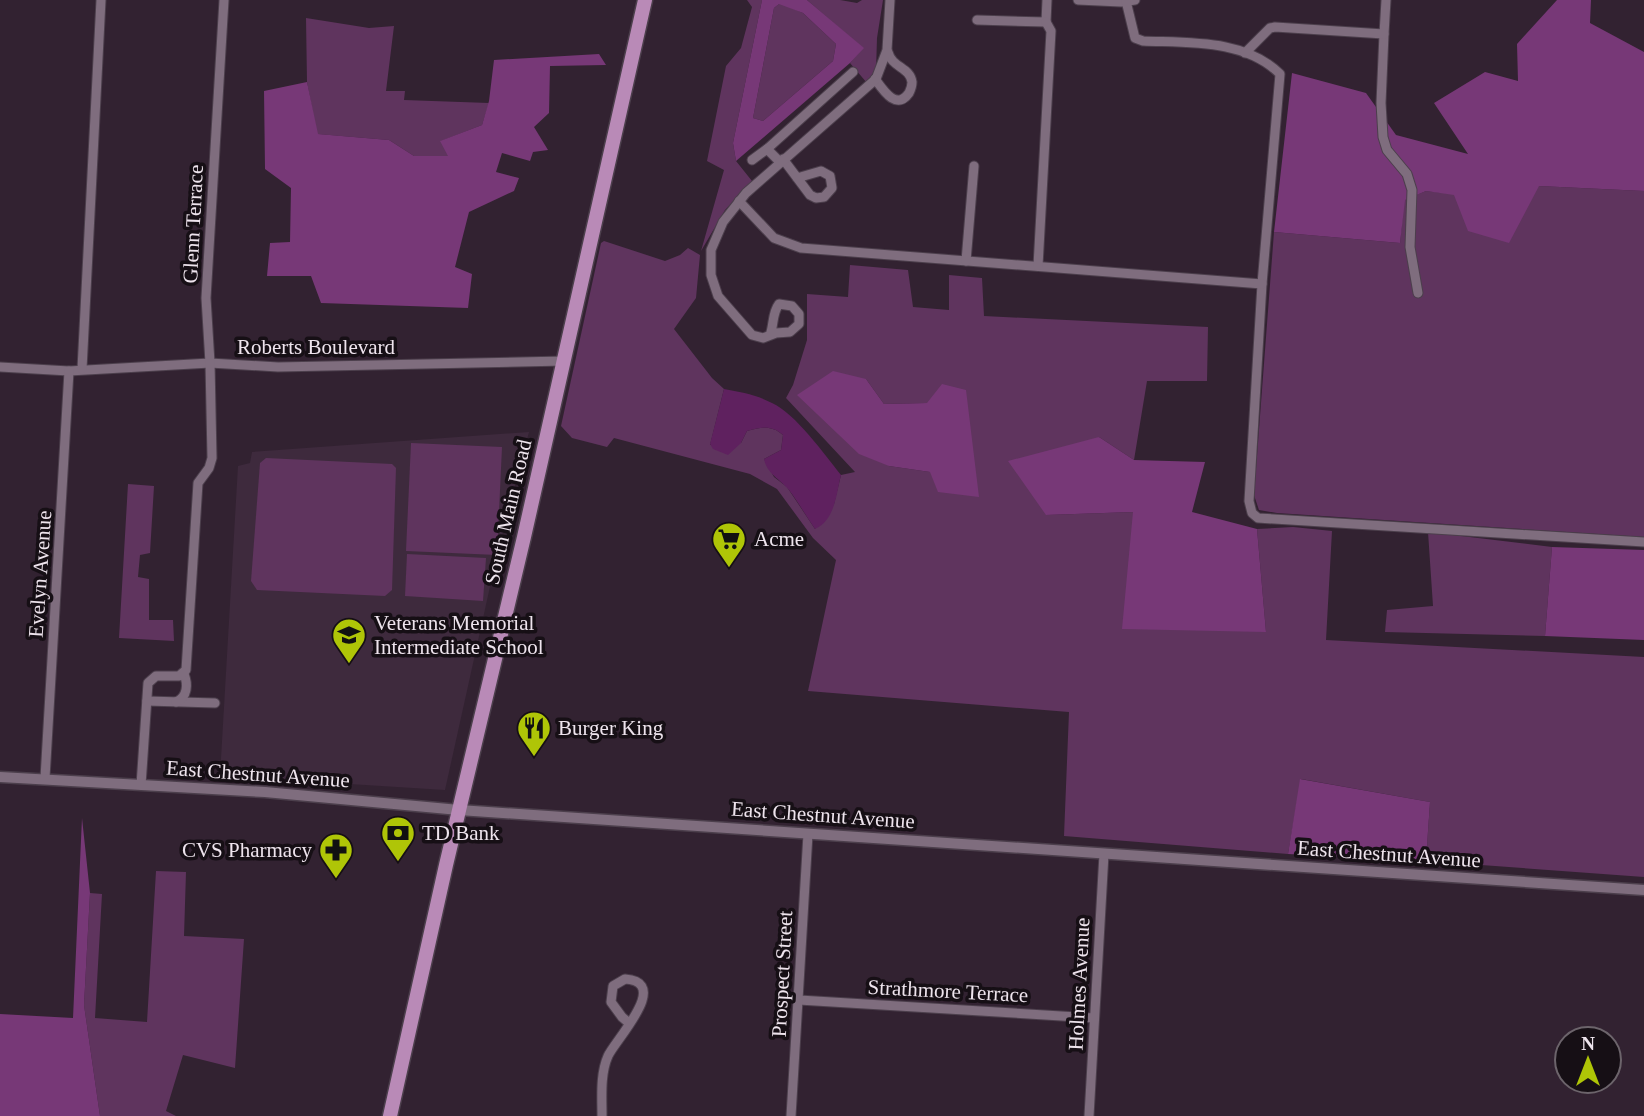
<svg xmlns="http://www.w3.org/2000/svg" width="1644" height="1116" font-family="Georgia,serif">
  <style>
    .built { fill: #3e2a3d }
    .green { fill: #5f345e; fill-rule: evenodd }
    .forest { fill: #773877; fill-rule: evenodd }
    .water { fill: #5f215f }
    .lines { fill: none; stroke-linecap: round; stroke-linejoin: round }
    .minor-casing { stroke: #4c3f4c; stroke-width: 11 }
    .tertiary-casing { stroke: #4c3f4c; stroke-width: 13 }
    .primary-casing { stroke: #4c3f4c; stroke-width: 17 }
    .minor { stroke: #7f6d7e; stroke-width: 9 }
    .tertiary { stroke: #7f6d7e; stroke-width: 10 }
    .primary { stroke: #b98ab7; stroke-width: 14 }
    .labels { text-anchor: middle; dominant-baseline: central; stroke-width: 7; stroke-linejoin: round; paint-order: stroke }
    .street-label { font-size: 21px; fill: #eee4ed; stroke: #160f15 }
    .poi-label { font-size: 21px; fill: #eee4ed; stroke: #160f15; text-anchor: start }
  </style>
  <rect width="100%" height="100%" fill="#322231"/>
  <polygon class="built" points="529,432 497,555 445,790 220,776 238,466 250,463 252,452"/>
  <g class="green">
    <polygon points="747,0 762,0 733,143 736,161 752,181 725,210 701,251 724,170 707,161 726,66 741,48 752,7"/>
    <polygon points="807,0 840,0 857,3 862,0 883,0 877,38 876,71 867,83 850,63 863,48"/>
    <polygon points="780,3 803,13 836,44 833,61 763,121 753,118 774,8"/>
    <polygon points="306,18 369,28 394,26 386,91 405,91 404,100 489,103 482,125 441,141 449,156 414,156 389,140 317,134 307,82"/>
    <polygon points="1539,186 1644,191 1644,537 1277,513 1259,510 1254,495 1274,232 1400,243 1404,200 1426,191 1454,194"/>
    <path d="M604,241L665,261L680,255L688,248L700,255L696,298L674,329L712,378L724,389L710,445L741,443L747,431C762,427 772,425 783,435L781,450L764,459L774,477L787,487L815,529L834,504L841,475L855,472L786,398L793,385L807,340V294L848,297L850,265L908,270L913,307L949,310V275L982,278L984,316L1208,327L1207,381H1147L1134,460L1099,437L1046,515L1133,512L1266,632L1257,529L1293,527L1332,531L1326,640L1644,657V877L1426,861L1430,802L1301,779L1288,854L1064,836L1069,712L808,691L836,560L813,538L777,489L750,474L614,438L607,447L572,438L561,426L601,243ZM866,379L884,404L928,403L930,472L889,466Z"/>
    <polygon points="411,443 502,447 497,555 406,551"/>
    <polygon points="266,458 392,464 396,468 392,590 385,596 257,590 251,581 260,463"/>
    <polygon points="128,484 154,486 150,553 140,555 138,577 149,579 149,620 173,620 174,641 119,638"/>
    <polygon points="1428,532 1552,547 1545,636 1385,632 1387,610 1433,606"/>
    <polygon points="407,554 486,558 483,601 405,596"/>
    <polygon points="156,871 186,872 184,936 244,939 235,1068 183,1055 166,1111 176,1116 100,1116 84,1005 90,893 102,894 95,1018 147,1022"/>
  </g>
  <g class="forest">
    <path d="M762,0H807L864,48L850,63L736,161L733,143ZM779,4L803,13L836,44L833,61L763,121L753,118L774,8Z"/>
    <polygon points="1557,0 1591,0 1590,23 1644,52 1644,191 1539,186 1509,243 1468,231 1454,195 1426,191 1405,200 1400,243 1274,232 1292,73 1366,93 1396,135 1468,154 1434,103 1485,72 1518,81 1517,44"/>
    <polygon points="599,54 606,65 550,66 549,113 534,127 548,150 533,152 530,161 502,153 496,172 519,178 514,191 469,212 455,267 472,274 468,308 321,303 311,276 267,276 270,243 290,242 291,188 265,169 264,91 307,82 318,134 389,140 414,156 448,156 440,141 482,125 489,101 494,60"/>
    <polygon points="833,371 866,379 884,404 927,403 942,384 966,390 979,497 938,492 930,472 889,466 859,454 797,395"/>
    <polygon points="1099,437 1134,460 1205,462 1192,512 1257,529 1266,632 1122,629 1133,512 1046,515 1008,461"/>
    <polygon points="1552,547 1644,550 1644,640 1545,636"/>
    <polygon points="1300,779 1430,802 1426,861 1288,854"/>
    <polygon points="82,818 90,893 84,1005 100,1116 0,1116 0,1014 73,1018"/>
  </g>
  <path class="water" d="M724,389C741,392 757,395 772,403C795,413 825,455 841,475C836,495 835,520 815,529C806,516 798,502 789,490C780,479 767,474 764,459L781,450L783,435C772,425 762,427 747,431L741,443L728,455L713,449L710,444Z"/>
  <g class="lines">
    <g class="minor-casing">
      <g id="minor">
        <polyline points="1078,0 1121,2 1135,0"/>
        <path d="M1126,1L1135,38L1143,41C1188,43 1245,39 1280,74L1262,284L1249,501L1252,513L1258,518L1644,542"/>
        <polyline points="977,20 1046,22 1047,0"/>
        <polyline points="1384,34 1381,103 1383,137 1387,150 1407,174 1412,190 1410,247 1418,293"/>
        <polyline points="1245,53 1270,28 1275,27 1384,34 1386,0"/>
        <path d="M875,79C883,90 896,111 909,93C911,89 912,87 912,82C910,67 892,68 888,52"/>
        <polyline points="767,149 853,72"/>
        <polyline points="783,159 810,195 816,198 824,197 832,188 830,176 821,171 797,178"/>
        <polyline points="752,160 767,149 780,162"/>
        <polyline points="739,201 774,238 801,248 1262,284"/>
        <polyline points="966,261 974,166"/>
        <polyline points="1038,266 1051,31 1046,22"/>
        <path d="M770,335C774,325 772,313 779,304L792,306L799,314V324L790,332L776,333L763,338L752,335L718,296L711,275V250L723,222L746,193L876,79L887,50L890,0"/>
        <polyline points="0,367 69,371 210,363 278,367 564,361"/>
        <polyline points="82,369 101,0"/>
        <polyline points="147,701 215,703"/>
        <path d="M176,702C188,697 188,684 184,674"/>
        <polyline points="45,778 69,371"/>
        <polyline points="141,785 148,683 156,676 179,676 186,670 198,483 209,468 212,458 210,363 206,298 224,0"/>
        <polyline points="799,1000 1094,1018"/>
        <path d="M602,1116C602,1097 600,1074 608,1056C615,1040 672,982 625,979L613,986L611,1002L622,1017L629,1023"/>
        <polyline points="791,1116 808,834"/>
        <polyline points="1089,1116 1104,854"/>
      </g>
    </g>
    <g class="tertiary-casing">
      <polyline id="tertiary" points="0,777 265,792 459,810 1644,890"/>
    </g>
    <g class="primary-casing">
      <polyline id="primary" points="390,1116 446,865 524,537 645,0"/>
    </g>
    <use href="#minor" class="minor"/>
    <use href="#tertiary" class="tertiary"/>
    <use href="#primary" class="primary"/>
  </g>
  <defs>
    <g id="supermarket-pin" transform="scale(1.75)"><path d="M0 17L-7.5 6A9.5 9.5 0 1 1 7.5 6Z" fill="#afc507" stroke="#160f15"/><path d="M-6-5.5h2.5l.6 2H6L4.5 2H-2.5L-4.4-4H-6ZM-1.5 3.2a1.3 1.3 0 1 0 .1 0ZM3 3.2a1.3 1.3 0 1 0 .1 0Z" fill="#111"/></g>
    <g id="school-pin" transform="scale(1.75)"><path d="M0 17L-7.5 6A9.5 9.5 0 1 1 7.5 6Z" fill="#afc507" stroke="#160f15"/><path d="M0-5L7-2L0 1L-7-2ZM-4 1L0 2.5L4 1V4Q0 6-4 4Z" fill="#111"/></g>
    <g id="restaurant-pin" transform="scale(1.75)"><path d="M0 17L-7.5 6A9.5 9.5 0 1 1 7.5 6Z" fill="#afc507" stroke="#160f15"/><path d="M-5-6h1v4h1v-4h1v4h1v-4h1v5L-1.5 .5V6h-2V.5L-5-1ZM5-6V6H3V1.5H1.5Q1.5-4 5-6Z" fill="#111"/></g>
    <g id="bank-pin" transform="scale(1.75)"><path d="M0 17L-7.5 6A9.5 9.5 0 1 1 7.5 6Z" fill="#afc507" stroke="#160f15"/><path d="M-6-4H6V4H-6ZM0-2.3a2.3 2.3 0 1 0 0 4.6a2.3 2.3 0 1 0 0-4.6Z" fill="#111"/></g>
    <g id="pharmacy-pin" transform="scale(1.75)"><path d="M0 17L-7.5 6A9.5 9.5 0 1 1 7.5 6Z" fill="#afc507" stroke="#160f15"/><path d="M-2-6h4v4h4v4h-4v4h-4v-4h-4v-4h4Z" fill="#111"/></g>
  </defs>
  <g fill-rule="evenodd">
    <use href="#supermarket-pin" x="729" y="539"/>
    <use href="#school-pin" x="349" y="635"/>
    <use href="#restaurant-pin" x="534" y="728"/>
    <use href="#bank-pin" x="398" y="833"/>
    <use href="#pharmacy-pin" x="336" y="850"/>
  </g>
  <g class="labels">
    <g class="street-label">
      <text transform="translate(193 224) rotate(-87)">Glenn Terrace</text>
      <text x="316" y="347">Roberts Boulevard</text>
      <text transform="translate(508 512) rotate(-77)">South Main Road</text>
      <text transform="translate(40 574) rotate(-86)">Evelyn Avenue</text>
      <text transform="translate(258 774) rotate(4)">East Chestnut Avenue</text>
      <text transform="translate(823 815) rotate(4)">East Chestnut Avenue</text>
      <text transform="translate(1389 854) rotate(4)">East Chestnut Avenue</text>
      <text transform="translate(782 974) rotate(-87)">Prospect Street</text>
      <text transform="translate(1079 984) rotate(-87)">Holmes Avenue</text>
      <text transform="translate(948 991) rotate(3)">Strathmore Terrace</text>
    </g>
    <g class="poi-label">
      <text x="754" y="539">Acme</text>
      <text x="374" y="623">Veterans Memorial<tspan x="374" dy="24">Intermediate School</tspan></text>
      <text x="558" y="728">Burger King</text>
      <text x="422" y="833">TD Bank</text>
      <text x="312" y="850" text-anchor="end">CVS Pharmacy</text>
    </g>
  </g>
  <g transform="translate(1588 1060)"><circle r="33" fill="#160f15" stroke="#6c646b" stroke-width="2"/>
  <path d="M0-5L12 26L0 18L-12 26Z" fill="#afc507"/>
  <text y="-10" font-size="19" font-weight="bold" text-anchor="middle" fill="#eee4ed">N</text>
  </g>
</svg>
